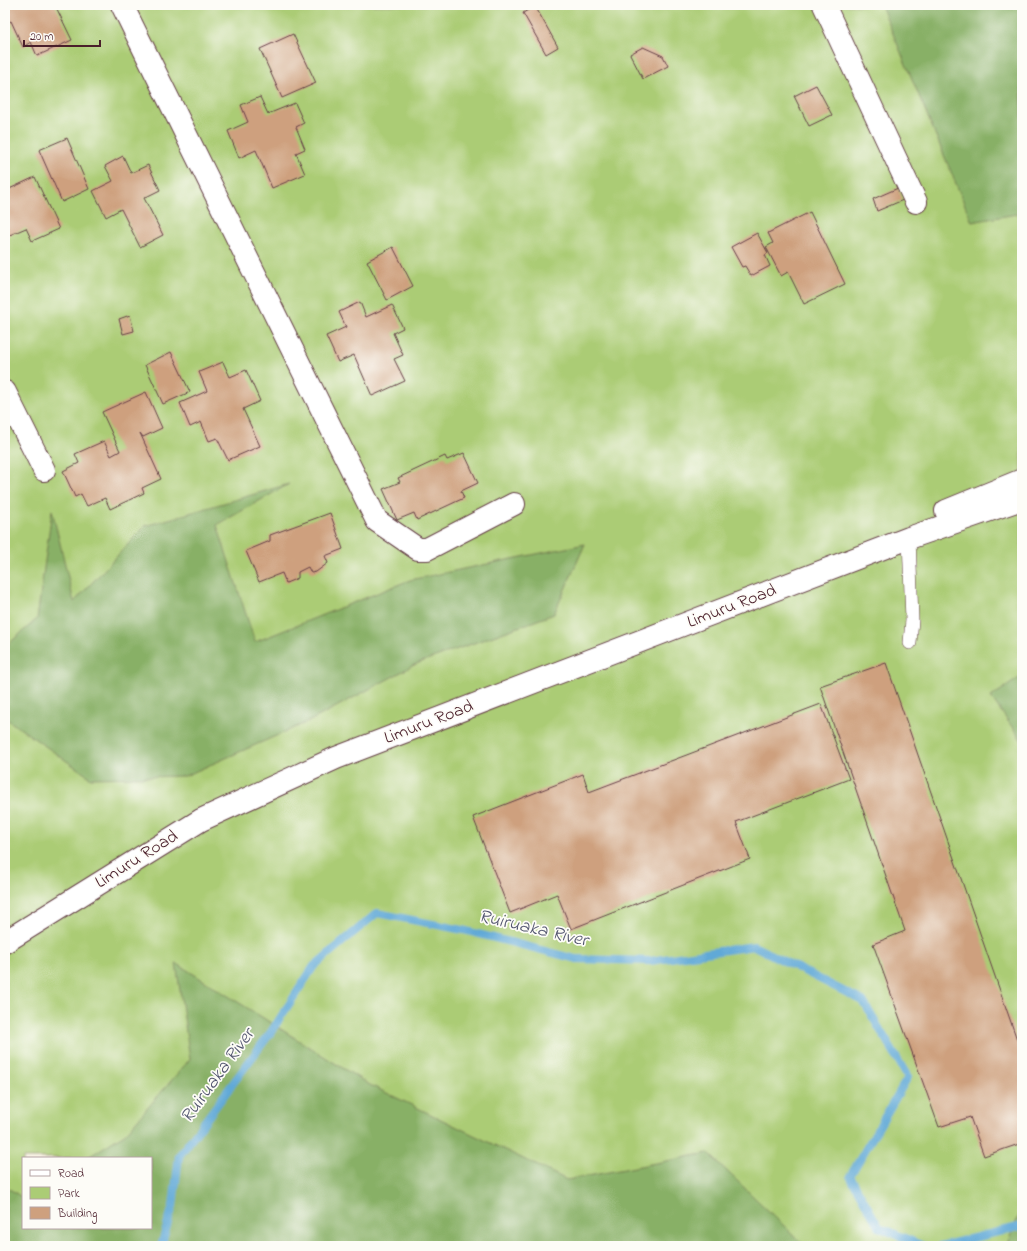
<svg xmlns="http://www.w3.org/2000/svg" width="1027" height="1251" font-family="'Indie Flower',sans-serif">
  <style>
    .green { fill: #abcc75; stroke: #7a7650; fill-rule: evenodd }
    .forest { fill: #88b066; stroke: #696848 }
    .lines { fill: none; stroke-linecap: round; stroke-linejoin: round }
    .stream { stroke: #60a9d7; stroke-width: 8 }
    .building { fill: #cea07e }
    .lane-casing { stroke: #643e46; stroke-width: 14 }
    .street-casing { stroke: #643e46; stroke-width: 24 }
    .secondary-casing { stroke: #643e46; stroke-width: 24 }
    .lane { stroke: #fff; stroke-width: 13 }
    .street { stroke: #fff; stroke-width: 22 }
    .secondary { stroke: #fff; stroke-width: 22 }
    .labels { text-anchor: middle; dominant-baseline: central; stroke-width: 3.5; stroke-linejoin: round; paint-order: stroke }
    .street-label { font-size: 18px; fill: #4a1f2b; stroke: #fdfcf7 }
    .water-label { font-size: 19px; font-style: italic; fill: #535670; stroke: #fdfcf7 }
  </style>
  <rect width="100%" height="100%" fill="#fdfcf7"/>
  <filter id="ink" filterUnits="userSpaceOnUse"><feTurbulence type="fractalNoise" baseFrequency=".025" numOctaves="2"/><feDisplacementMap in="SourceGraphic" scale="8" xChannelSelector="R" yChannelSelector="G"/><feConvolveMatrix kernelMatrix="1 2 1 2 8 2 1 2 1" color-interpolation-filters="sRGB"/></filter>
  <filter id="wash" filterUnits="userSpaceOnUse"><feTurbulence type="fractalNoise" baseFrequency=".012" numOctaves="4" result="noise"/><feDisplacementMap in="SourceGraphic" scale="16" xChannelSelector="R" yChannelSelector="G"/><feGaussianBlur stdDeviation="0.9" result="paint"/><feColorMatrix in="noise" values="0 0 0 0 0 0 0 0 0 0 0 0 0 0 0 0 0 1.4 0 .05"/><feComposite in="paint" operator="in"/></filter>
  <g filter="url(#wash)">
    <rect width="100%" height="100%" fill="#f6eedd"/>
    <path class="green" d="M5,5H1022V1246H5ZM23,1158H151V1228H23Z"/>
    <g class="forest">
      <polygon points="881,5 1022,5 1022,213 972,222"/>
      <polygon points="289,484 217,525 255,642 410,580 585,544 554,614 416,664 310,721 185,776 91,778 5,718 5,647 37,619 52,510 74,602 145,526"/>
      <polygon points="1022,676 1022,741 991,697"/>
      <polygon points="176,963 368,1084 567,1180 708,1153 805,1246 5,1246 5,1186 23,1198 23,1228 151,1228 151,1158 87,1158 126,1133 190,1059"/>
      <polygon points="1022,1208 1022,1246 1006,1246"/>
    </g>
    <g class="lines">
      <g class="stream">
        <polyline points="161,1246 173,1206 179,1156 271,1032 314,966 377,913 463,930 576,959 650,961 754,946 863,1001 908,1077 850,1176 879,1227 923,1246"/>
        <polyline points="941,1246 1022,1226"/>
      </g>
    </g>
    <g id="blocks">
      <g class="building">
        <polygon points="5,5 55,5 72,40 37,56 31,42 23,47 11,21 5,24"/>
        <polygon points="535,6 558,47 546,54 523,13"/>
        <polygon points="293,34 316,83 282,98 260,49"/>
        <polygon points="643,47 663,56 668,66 643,79 630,54"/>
        <polygon points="816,85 832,115 809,126 794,96"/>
        <polygon points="260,97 268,114 295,103 304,123 296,127 305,149 296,153 305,174 272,188 256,150 239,158 228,131 248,122 241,105"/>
        <polygon points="67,138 89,189 62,202 39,150"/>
        <polygon points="123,156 131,173 148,165 160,190 144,198 163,235 140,247 121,209 106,217 93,191 113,181 105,166"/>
        <polygon points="35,177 59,229 32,241 26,228 5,237 5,191"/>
        <polygon points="898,188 903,200 877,211 873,199"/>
        <polygon points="810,212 845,284 804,304 788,272 781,276 766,247 773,243 768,233"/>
        <polygon points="757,233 768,253 765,255 770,266 751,276 745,266 742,267 731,247"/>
        <polygon points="393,247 413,286 387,300 367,261"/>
        <polygon points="360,302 366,317 392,305 403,328 393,333 403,355 394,359 405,381 372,396 354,355 338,362 326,336 346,327 339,312"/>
        <polygon points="130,315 134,331 123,334 119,319"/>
        <polygon points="171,352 190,392 163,404 145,365"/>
        <polygon points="223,362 230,377 246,370 260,401 243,409 260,446 228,460 217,438 209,441 201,422 190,427 180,403 207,391 199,372"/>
        <polygon points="146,392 162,428 143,437 140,433 161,479 142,488 144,493 110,509 105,498 87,506 81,494 75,497 63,471 79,463 75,454 104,441 111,456 120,451 102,412"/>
        <polygon points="464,453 478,483 461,491 464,498 417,520 414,513 397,520 383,489 400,482 398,478 445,456 447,460"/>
        <polygon points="330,513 343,549 325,556 328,563 316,572 311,573 308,567 298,572 298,578 286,583 282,573 259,582 246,551 270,541 270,535"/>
        <polygon points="886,663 1022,1054 1022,1143 984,1156 970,1117 939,1127 873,944 905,931 820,686"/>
        <polygon points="821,704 849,779 736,822 750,859 571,929 557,894 510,913 473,817 583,774 589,792"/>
      </g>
    </g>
  </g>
  <g filter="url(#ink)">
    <use href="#blocks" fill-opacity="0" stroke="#643e46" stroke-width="1"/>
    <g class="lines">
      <g class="lane-casing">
        <polyline id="lane" points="909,538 912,620 910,643"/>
      </g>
      <g class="street-casing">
        <g id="street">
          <polyline points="122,5 377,521 418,549 427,549 514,504"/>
          <polyline points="824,5 916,202"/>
          <polyline points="5,392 44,470"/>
        </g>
      </g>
      <g class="secondary-casing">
        <g id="secondary">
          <polyline points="946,511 1022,480"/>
          <polyline points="5,942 201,820 336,758 909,538 1022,499"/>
        </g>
      </g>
      <use href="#lane" class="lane"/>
      <use href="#street" class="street"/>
      <use href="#secondary" class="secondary"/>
    </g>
  </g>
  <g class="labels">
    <g class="street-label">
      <text transform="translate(732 607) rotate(-21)">Limuru Road</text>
      <text transform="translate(429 723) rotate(-21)">Limuru Road</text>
      <text transform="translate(137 860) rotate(-32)">Limuru Road</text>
    </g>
    <g class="water-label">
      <text transform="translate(533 929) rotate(13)">Ruiruaka River</text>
      <text transform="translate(218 1076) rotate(-54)">Ruiruaka River</text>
    </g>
  </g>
  <rect width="1027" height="1251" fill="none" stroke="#fdfcf7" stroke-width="20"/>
  <rect x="22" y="1157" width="130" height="72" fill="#fdfcf7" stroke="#b5a4a5"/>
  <rect x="30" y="1170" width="20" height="6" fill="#ffffff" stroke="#b5a4a5"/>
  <text x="58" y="1177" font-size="12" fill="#4a1f2b">Road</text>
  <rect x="30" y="1187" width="20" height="12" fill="#abcc75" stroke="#b5a4a5"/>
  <text x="58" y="1197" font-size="12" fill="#4a1f2b">Park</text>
  <rect x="30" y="1207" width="20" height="12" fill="#cea07e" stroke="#b5a4a5"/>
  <text x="58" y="1217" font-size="12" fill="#4a1f2b">Building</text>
  <path d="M24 40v6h76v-6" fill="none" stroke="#4a1f2b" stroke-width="2"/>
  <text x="30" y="40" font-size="12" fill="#4a1f2b" stroke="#fdfcf7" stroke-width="3" paint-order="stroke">20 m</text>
</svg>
